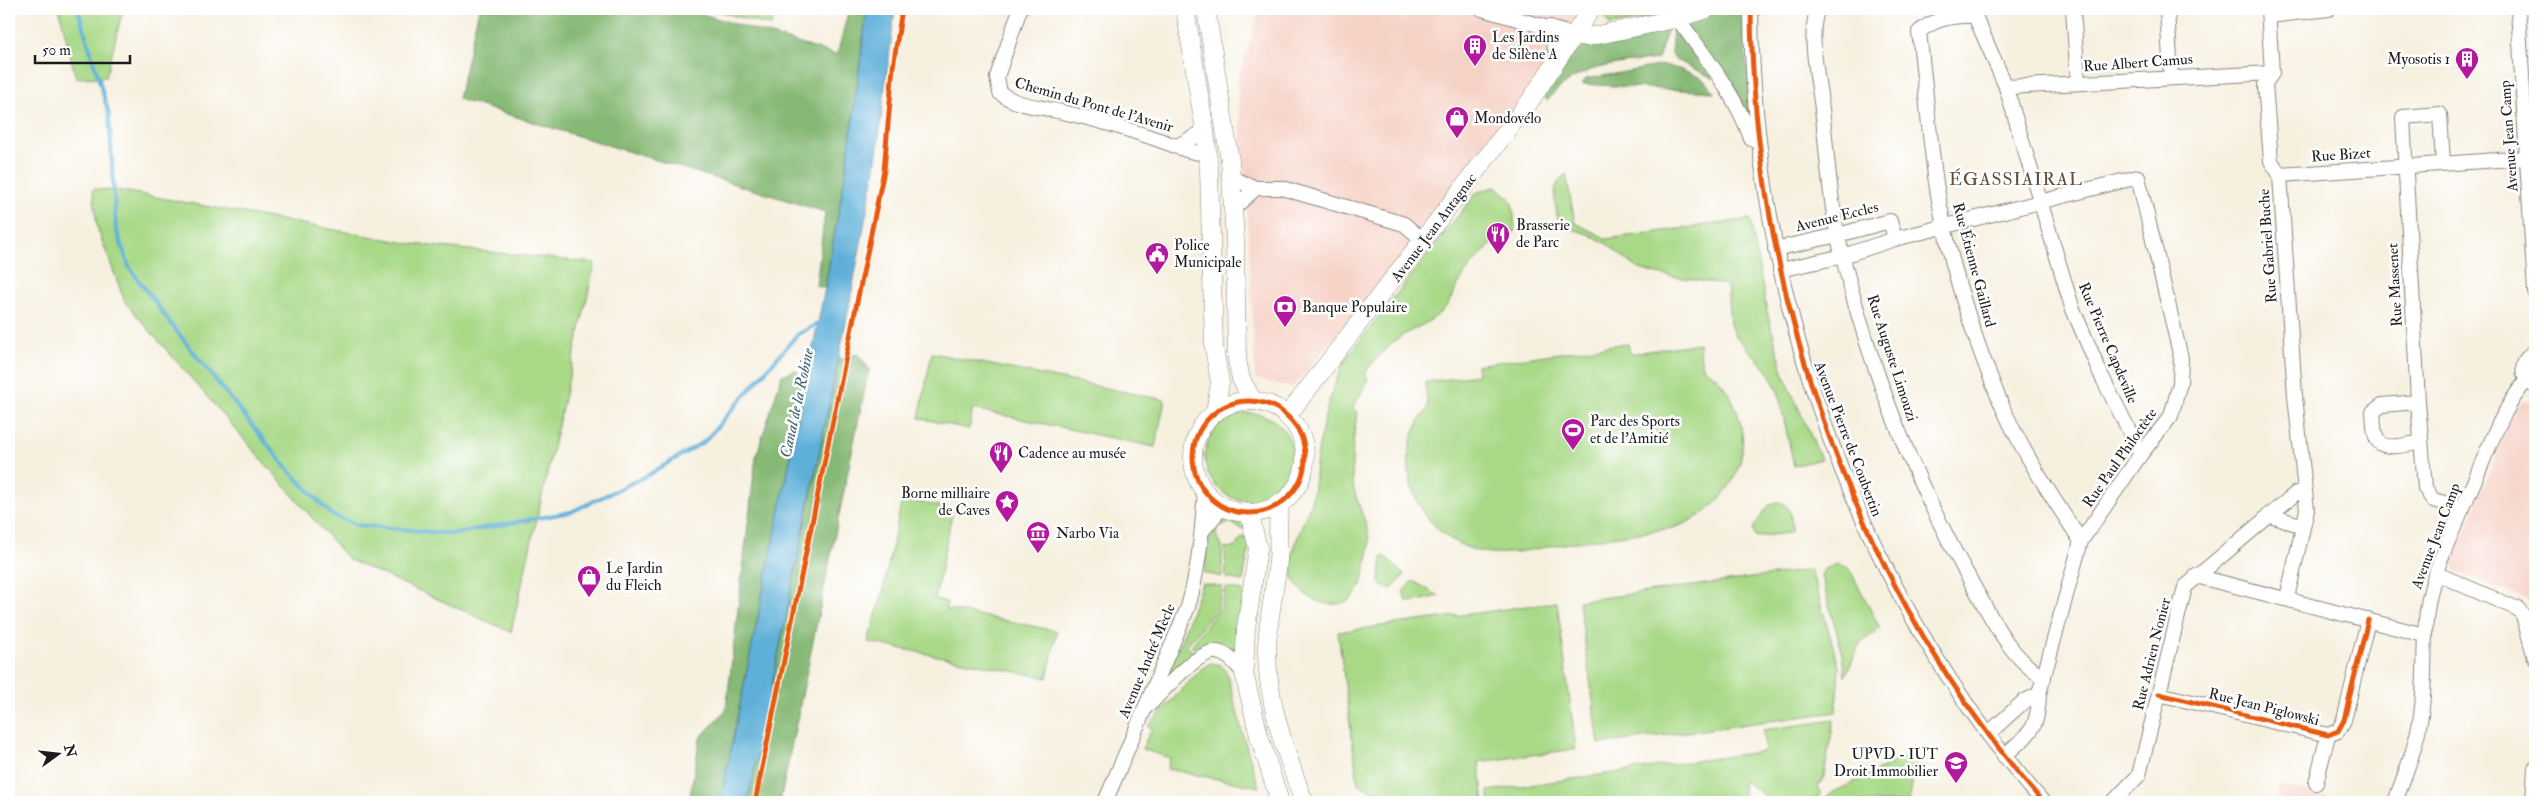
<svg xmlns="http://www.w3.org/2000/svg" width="2544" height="811" font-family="'IM FELL Double Pica',serif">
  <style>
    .built { fill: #f6d1c5 }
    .green { fill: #a9d987; stroke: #627a52 }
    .forest { fill: #86b974; stroke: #516a48 }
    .water { fill: #5eb0d9; stroke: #3d667a }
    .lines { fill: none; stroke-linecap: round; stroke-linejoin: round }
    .stream { stroke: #5eb0d9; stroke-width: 4 }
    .minor-casing { stroke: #89867e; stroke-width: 16 }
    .major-casing { stroke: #89867e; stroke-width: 19 }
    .minor { stroke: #fff; stroke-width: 14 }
    .major { stroke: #fff; stroke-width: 18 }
    .cycleway-casing { stroke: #fff; stroke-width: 8 }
    .cycleway { stroke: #e8590c; stroke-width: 5 }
    .labels { text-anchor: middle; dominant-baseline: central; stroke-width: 5; stroke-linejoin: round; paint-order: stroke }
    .poi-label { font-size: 15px; fill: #1c1c1c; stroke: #fff; text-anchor: start }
    .street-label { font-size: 15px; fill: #1c1c1c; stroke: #fff }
    .water-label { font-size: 16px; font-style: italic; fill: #3a5f71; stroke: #fff }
    .quarter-label { font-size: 18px; letter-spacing: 1px; fill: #664f39; stroke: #fff }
  </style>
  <rect width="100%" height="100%" fill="#fff"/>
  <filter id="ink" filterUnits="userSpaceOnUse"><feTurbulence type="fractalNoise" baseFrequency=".02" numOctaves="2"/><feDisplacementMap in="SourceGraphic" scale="10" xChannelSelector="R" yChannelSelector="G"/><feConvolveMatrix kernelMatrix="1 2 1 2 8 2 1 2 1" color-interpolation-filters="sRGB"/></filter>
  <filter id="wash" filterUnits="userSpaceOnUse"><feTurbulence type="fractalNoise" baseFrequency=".0096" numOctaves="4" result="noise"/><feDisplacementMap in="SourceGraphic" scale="20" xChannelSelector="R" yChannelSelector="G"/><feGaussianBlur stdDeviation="1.12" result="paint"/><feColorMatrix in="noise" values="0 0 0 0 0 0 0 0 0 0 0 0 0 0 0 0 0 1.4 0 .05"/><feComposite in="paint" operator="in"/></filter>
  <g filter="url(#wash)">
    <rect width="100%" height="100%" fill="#f6f0df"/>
    <g class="built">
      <polygon points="1260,9 1585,9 1450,200 1292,388 1255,378 1246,188 1237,81"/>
      <polygon points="2535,399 2535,626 2527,599 2456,572 2452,563 2514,411 2523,402"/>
      <polygon points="2279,785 2348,802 2277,802"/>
    </g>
    <g class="green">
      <polygon points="59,9 123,9 106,77 76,78"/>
      <polygon points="710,9 776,9 771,26"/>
      <polygon points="1604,9 1664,9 1666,16 1610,25 1604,17"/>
      <path d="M1566,174L1575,223L1607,239L1750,219L1767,311L1784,375L1821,459L1794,466L1778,391L1767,370L1734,334L1730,324L1727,285L1656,274L1637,268L1607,244L1588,234L1559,225C1556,205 1548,188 1566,174Z"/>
      <path d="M1494,187C1516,196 1513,210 1515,231C1491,240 1471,263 1458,285C1453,294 1450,303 1442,311C1429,324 1411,329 1397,339C1384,349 1375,360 1365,373L1368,380L1353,408L1357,412C1354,436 1350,460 1353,484C1356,503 1367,520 1369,539C1370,548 1367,559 1365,569C1364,578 1361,589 1354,596C1336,614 1302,600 1294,579C1285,554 1306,522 1312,498C1315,485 1315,470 1317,457C1323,422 1330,387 1348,356L1476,193Z"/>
      <polygon points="93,189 123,191 412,244 595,263 511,632 348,559 125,302 97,227"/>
      <path d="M1628,343L1630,354L1699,343C1700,350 1700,360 1703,366C1705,370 1711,373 1715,376C1723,384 1730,394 1734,404C1759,459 1726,511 1673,528C1639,533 1605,538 1571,543C1545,546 1517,555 1491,553C1455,550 1424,524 1413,490C1403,461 1410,431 1428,408L1425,382L1478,375L1477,365Z"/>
      <polygon points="932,353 1165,400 1155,447 973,409 969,429 919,418"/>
      <circle cx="1249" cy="457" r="44"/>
      <polygon points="902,499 953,509 935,599 947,602 946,609 1057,631 1047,678 868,642 882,596"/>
      <path d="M1775,502C1790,501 1792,517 1792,530L1789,533L1755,537L1753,528L1768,506Z"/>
      <path d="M1225,517H1237L1247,528L1241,529L1231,522L1219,526C1212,536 1219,538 1222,547C1222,550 1222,571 1222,577L1204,573C1207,556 1206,524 1225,517Z"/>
      <polygon points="1242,537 1249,539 1250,543 1243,581 1226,578 1225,548 1236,547"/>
      <polygon points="1385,556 1404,575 1393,588 1388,589 1379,582 1382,558"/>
      <polygon points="1838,564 1849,568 1880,628 1860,643 1845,677 1841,647 1821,576 1824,569"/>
      <polygon points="1811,570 1839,667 1836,712 1599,744 1579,601"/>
      <polygon points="1411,582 1415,582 1439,596 1413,602 1406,601 1403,592"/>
      <polygon points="1202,583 1223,587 1217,609 1186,646 1195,653 1166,681 1164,678 1180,644"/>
      <polygon points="1226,588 1243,591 1237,655 1198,651 1191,646 1221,607"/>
      <polygon points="1557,602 1576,749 1479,762 1484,802 1396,802 1358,784 1338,632"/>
      <polygon points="1211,663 1221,665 1227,673 1244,739 1259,787 1167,769 1170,758 1142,749 1152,728 1148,726 1202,668"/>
      <polygon points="1834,720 1823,781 1818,786 1821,796 1803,802 1771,802 1755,788 1743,781 1745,802 1490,802 1488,791 1765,751 1763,730"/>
      <polygon points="1918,750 1909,802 1826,802 1828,795"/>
    </g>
    <g class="forest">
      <polygon points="479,9 686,9 837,55 849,9 867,9 847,164 825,288 816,286 825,212 458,99"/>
      <polygon points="1727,9 1742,9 1751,119 1682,22"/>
      <polygon points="1673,26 1689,43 1713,78 1676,60 1671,54"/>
      <path d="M1668,28L1658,59C1614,65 1578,63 1547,101L1544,94C1555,78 1565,60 1581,49C1600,35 1644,33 1668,28Z"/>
      <path d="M1664,65C1682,70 1706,75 1714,92L1582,84L1586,79Z"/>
      <polygon points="858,354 869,369 780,802 748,802 839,359"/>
      <polygon points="796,370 806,382 720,802 689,802 700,738 726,710 756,457 782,375"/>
    </g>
    <polygon class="water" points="867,9 895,9 875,168 847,317 748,802 720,802 825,288 847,164"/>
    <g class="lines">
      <polyline class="stream" points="78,9 109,114 116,229 129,267 174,328 285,466 332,515 357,525 452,534 571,512 648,475 705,441 797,335 822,321"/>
    </g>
  </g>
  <g filter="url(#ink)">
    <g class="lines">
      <g class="minor-casing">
        <g id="minor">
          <path d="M1020,9L997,77L1000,93C1019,107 1040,106 1062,112C1095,119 1127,129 1159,140C1175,145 1190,154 1207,153"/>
          <polyline points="1482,9 1574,35"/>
          <path d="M1751,9C1753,292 1855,588 2043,802"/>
          <path d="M1818,9C1807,33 1819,83 1822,109C1827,151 1829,195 1838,237C1866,359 1912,478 1974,587C1993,620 2010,658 2044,678"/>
          <polyline points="2073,9 2078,83"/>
          <polyline points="2167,9 2171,77"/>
          <polyline points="2268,9 2272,73 2265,84 2271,161 2280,175 2295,396 2307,510 2287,598"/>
          <polyline points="2518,9 2535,292"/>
          <path d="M1975,16C1954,15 1935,18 1919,32C1925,82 1929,133 1936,183C1947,253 1970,328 1997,394C2018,446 2050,494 2081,541"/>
          <polyline points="1975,16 2006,87 2072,307 2102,377 2141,454"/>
          <polyline points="2269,16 2329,9"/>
          <path d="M1677,18C1703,53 1738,98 1751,139"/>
          <polyline points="1550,27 1556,52 1555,63"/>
          <polyline points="2006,87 2272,73"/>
          <polyline points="1177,146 1205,131"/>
          <polyline points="2443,163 2440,114 2403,117 2418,402 2425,488 2433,500 2463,508"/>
          <polyline points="2280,175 2527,158"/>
          <polyline points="1231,178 1256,188 1282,188 1404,224 1424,241"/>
          <polyline points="1233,209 1256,188"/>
          <polyline points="1895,239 2138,177 2181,358 2180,383 2171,416 2141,454 2081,541 2039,694"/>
          <polyline points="1775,249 1838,235 1890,221 1895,239 1843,256 1780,270"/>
          <path d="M2535,351C2520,359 2519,379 2535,386"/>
          <path d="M2418,402L2382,405L2373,412C2374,420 2373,432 2377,439C2382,452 2410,444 2421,442"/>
          <polyline points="2268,515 2303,526"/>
          <polyline points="1204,529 1223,506"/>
          <polyline points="2437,574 2518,609 2523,615 2535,658"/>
          <polyline points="2196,576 2424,635"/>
          <polyline points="2159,694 2328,735 2338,731 2344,720 2368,620"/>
          <path d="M1150,704C1163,691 1199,649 1217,652C1229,654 1236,665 1244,673"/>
          <path d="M1988,734L2023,702L2039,694C2038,732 2030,732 2004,756"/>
          <polyline points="2316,783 2328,735"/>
          <path d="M1105,802L1188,607C1199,569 1202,531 1205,491"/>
          <polyline points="2113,802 2139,775 2185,587 2296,493"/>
          <path d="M2395,802C2405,774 2417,745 2421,715C2427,675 2421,634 2430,594C2438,559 2456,524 2470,491C2487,454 2500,411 2527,380"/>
          <polyline points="2533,802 2535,768"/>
        </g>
      </g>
      <g class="major-casing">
        <g id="major">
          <polyline points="1185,9 1205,131 1209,170 1214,348 1220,383 1215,412"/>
          <polyline points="1206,9 1230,161 1235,240 1237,360 1241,379 1253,401"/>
          <polyline points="1574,35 1588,37 1670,20 1707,9"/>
          <circle cx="1249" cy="457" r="56"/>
          <polyline points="1287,416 1530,101 1591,9"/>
          <path d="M1280,504C1276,524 1280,541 1278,561C1275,590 1268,618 1267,647C1266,700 1286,753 1304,802"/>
          <polyline points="1249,513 1258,548 1246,628 1244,673 1259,736 1280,802"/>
        </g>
      </g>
      <use href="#minor" class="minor"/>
      <use href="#major" class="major"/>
      <g class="cycleway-casing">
        <g id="cycleway">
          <path d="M1751,9C1753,292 1855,588 2043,802"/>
          <circle cx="1249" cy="457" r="56"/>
          <polyline points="2159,694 2328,735 2338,731 2344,720 2368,620"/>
          <polyline points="755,802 884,170 893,67 902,9"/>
        </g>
      </g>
      <use href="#cycleway" class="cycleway"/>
    </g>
  </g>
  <defs>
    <g id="building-pin" transform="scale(1.25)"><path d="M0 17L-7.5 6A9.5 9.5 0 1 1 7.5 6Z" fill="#b5179e" stroke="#fff"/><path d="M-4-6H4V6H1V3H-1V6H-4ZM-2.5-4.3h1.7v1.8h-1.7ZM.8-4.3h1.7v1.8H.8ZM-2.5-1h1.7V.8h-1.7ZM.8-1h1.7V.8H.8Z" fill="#fff"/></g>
    <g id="shop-pin" transform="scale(1.25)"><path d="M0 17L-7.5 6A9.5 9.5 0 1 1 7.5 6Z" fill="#b5179e" stroke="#fff"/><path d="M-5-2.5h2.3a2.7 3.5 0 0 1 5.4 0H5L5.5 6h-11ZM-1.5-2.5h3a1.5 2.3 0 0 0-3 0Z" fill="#fff"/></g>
    <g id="restaurant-pin" transform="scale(1.25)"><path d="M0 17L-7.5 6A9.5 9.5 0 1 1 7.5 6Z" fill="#b5179e" stroke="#fff"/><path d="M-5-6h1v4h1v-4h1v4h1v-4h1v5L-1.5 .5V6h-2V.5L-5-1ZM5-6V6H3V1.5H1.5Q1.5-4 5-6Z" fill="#fff"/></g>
    <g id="civic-pin" transform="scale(1.25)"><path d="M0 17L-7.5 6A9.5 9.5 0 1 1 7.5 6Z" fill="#b5179e" stroke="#fff"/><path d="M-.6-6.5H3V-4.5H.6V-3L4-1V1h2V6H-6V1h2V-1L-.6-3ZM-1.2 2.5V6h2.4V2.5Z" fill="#fff"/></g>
    <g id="bank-pin" transform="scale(1.25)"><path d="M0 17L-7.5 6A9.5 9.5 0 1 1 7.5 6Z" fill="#b5179e" stroke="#fff"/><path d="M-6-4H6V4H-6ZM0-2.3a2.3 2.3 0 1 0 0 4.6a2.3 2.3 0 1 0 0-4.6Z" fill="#fff"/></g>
    <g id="stadium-pin" transform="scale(1.25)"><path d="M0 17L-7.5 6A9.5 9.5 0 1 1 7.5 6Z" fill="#b5179e" stroke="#fff"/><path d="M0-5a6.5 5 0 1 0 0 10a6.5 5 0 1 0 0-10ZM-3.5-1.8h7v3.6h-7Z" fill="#fff"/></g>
    <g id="sight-pin" transform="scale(1.25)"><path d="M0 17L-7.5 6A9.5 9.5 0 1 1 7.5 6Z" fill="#b5179e" stroke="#fff"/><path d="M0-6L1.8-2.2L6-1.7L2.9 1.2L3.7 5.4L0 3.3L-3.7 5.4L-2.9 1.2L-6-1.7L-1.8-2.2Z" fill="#fff"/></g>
    <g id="museum-pin" transform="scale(1.25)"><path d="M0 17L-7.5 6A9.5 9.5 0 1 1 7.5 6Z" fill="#b5179e" stroke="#fff"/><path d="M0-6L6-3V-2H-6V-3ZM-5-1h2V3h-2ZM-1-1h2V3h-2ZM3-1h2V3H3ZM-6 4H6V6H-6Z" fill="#fff"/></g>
    <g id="university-pin" transform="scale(1.25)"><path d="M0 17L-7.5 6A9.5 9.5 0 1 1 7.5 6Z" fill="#b5179e" stroke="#fff"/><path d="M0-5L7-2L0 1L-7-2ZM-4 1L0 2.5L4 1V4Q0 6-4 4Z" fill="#fff"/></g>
  </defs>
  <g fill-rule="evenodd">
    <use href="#building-pin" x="1475" y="46"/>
    <use href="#building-pin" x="2467" y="59"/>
    <use href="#shop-pin" x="1457" y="118"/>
    <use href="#restaurant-pin" x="1498" y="234"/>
    <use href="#civic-pin" x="1157" y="254"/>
    <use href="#bank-pin" x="1285" y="307"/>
    <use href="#stadium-pin" x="1573" y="430"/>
    <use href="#restaurant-pin" x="1001" y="453"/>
    <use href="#sight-pin" x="1007" y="502"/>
    <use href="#museum-pin" x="1038" y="533"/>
    <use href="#shop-pin" x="589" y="577"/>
    <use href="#university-pin" x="1956" y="763"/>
  </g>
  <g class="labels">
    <g class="poi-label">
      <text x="1492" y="37">Les Jardins<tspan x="1492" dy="17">de Silène A</tspan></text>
      <text x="2450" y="59" text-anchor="end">Myosotis 1</text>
      <text x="1474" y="118">Mondovélo</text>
      <text x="1516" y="225">Brasserie<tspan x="1516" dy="17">de Parc</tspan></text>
      <text x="1174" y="245">Police<tspan x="1174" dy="17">Municipale</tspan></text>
      <text x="1302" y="307">Banque Populaire</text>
      <text x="1590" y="421">Parc des Sports<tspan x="1590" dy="17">et de l'Amitié</tspan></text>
      <text x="1018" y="453">Cadence au musée</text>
      <text x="990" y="493" text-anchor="end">Borne milliaire<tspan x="990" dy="17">de Caves</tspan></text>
      <text x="1056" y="533">Narbo Via</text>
      <text x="606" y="568">Le Jardin<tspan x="606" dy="17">du Fleich</tspan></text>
      <text x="1938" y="754" text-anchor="end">UPVD - IUT<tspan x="1938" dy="17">Droit Immobilier</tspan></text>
    </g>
    <g class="street-label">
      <text transform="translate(2138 63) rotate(-4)">Rue Albert Camus</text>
      <text transform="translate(1094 105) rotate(16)">Chemin du Pont de l'Avenir</text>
      <text transform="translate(2509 136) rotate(-94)">Avenue Jean Camp</text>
      <text transform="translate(2341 155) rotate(-4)">Rue Bizet</text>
      <text transform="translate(1837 217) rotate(-14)">Avenue Eccles</text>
      <text transform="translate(1434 228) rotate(-53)">Avenue Jean Antagnac</text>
      <text transform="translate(2268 246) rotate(-94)">Rue Gabriel Buche</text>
      <text transform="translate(1974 265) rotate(75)">Rue Étienne Gaillard</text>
      <text transform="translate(2395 285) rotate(-93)">Rue Massenet</text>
      <text transform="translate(2108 343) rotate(67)">Rue Pierre Capdeville</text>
      <text transform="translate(1892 358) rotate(72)">Rue Auguste Limouzi</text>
      <text transform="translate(1848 439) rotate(69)">Avenue Pierre de Coubertin</text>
      <text transform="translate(2120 458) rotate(-55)">Rue Paul Philoctète</text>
      <text transform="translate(2436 536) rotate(-69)">Avenue Jean Camp</text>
      <text transform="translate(2152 654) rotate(-76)">Rue Adrien Nonier</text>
      <text transform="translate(1147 661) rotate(-67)">Avenue André Mècle</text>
      <text transform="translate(2264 707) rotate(14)">Rue Jean Piglowski</text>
    </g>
    <g class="water-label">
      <text transform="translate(797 403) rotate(-78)">Canal de la Robine</text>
    </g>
    <g class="quarter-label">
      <text x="2016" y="179">ÉGASSIAIRAL</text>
    </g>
  </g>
  <rect width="2544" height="811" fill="none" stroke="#fff" stroke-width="30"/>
  <g transform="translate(58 754) rotate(75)" stroke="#ffffff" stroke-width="4" paint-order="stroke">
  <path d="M0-4L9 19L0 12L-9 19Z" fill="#1c1c1c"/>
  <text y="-8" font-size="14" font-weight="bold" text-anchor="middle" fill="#1c1c1c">N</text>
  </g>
  <path d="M35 55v8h95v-8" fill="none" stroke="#1c1c1c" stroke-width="2.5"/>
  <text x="42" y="55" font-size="15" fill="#1c1c1c" stroke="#ffffff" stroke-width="4" paint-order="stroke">50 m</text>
</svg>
